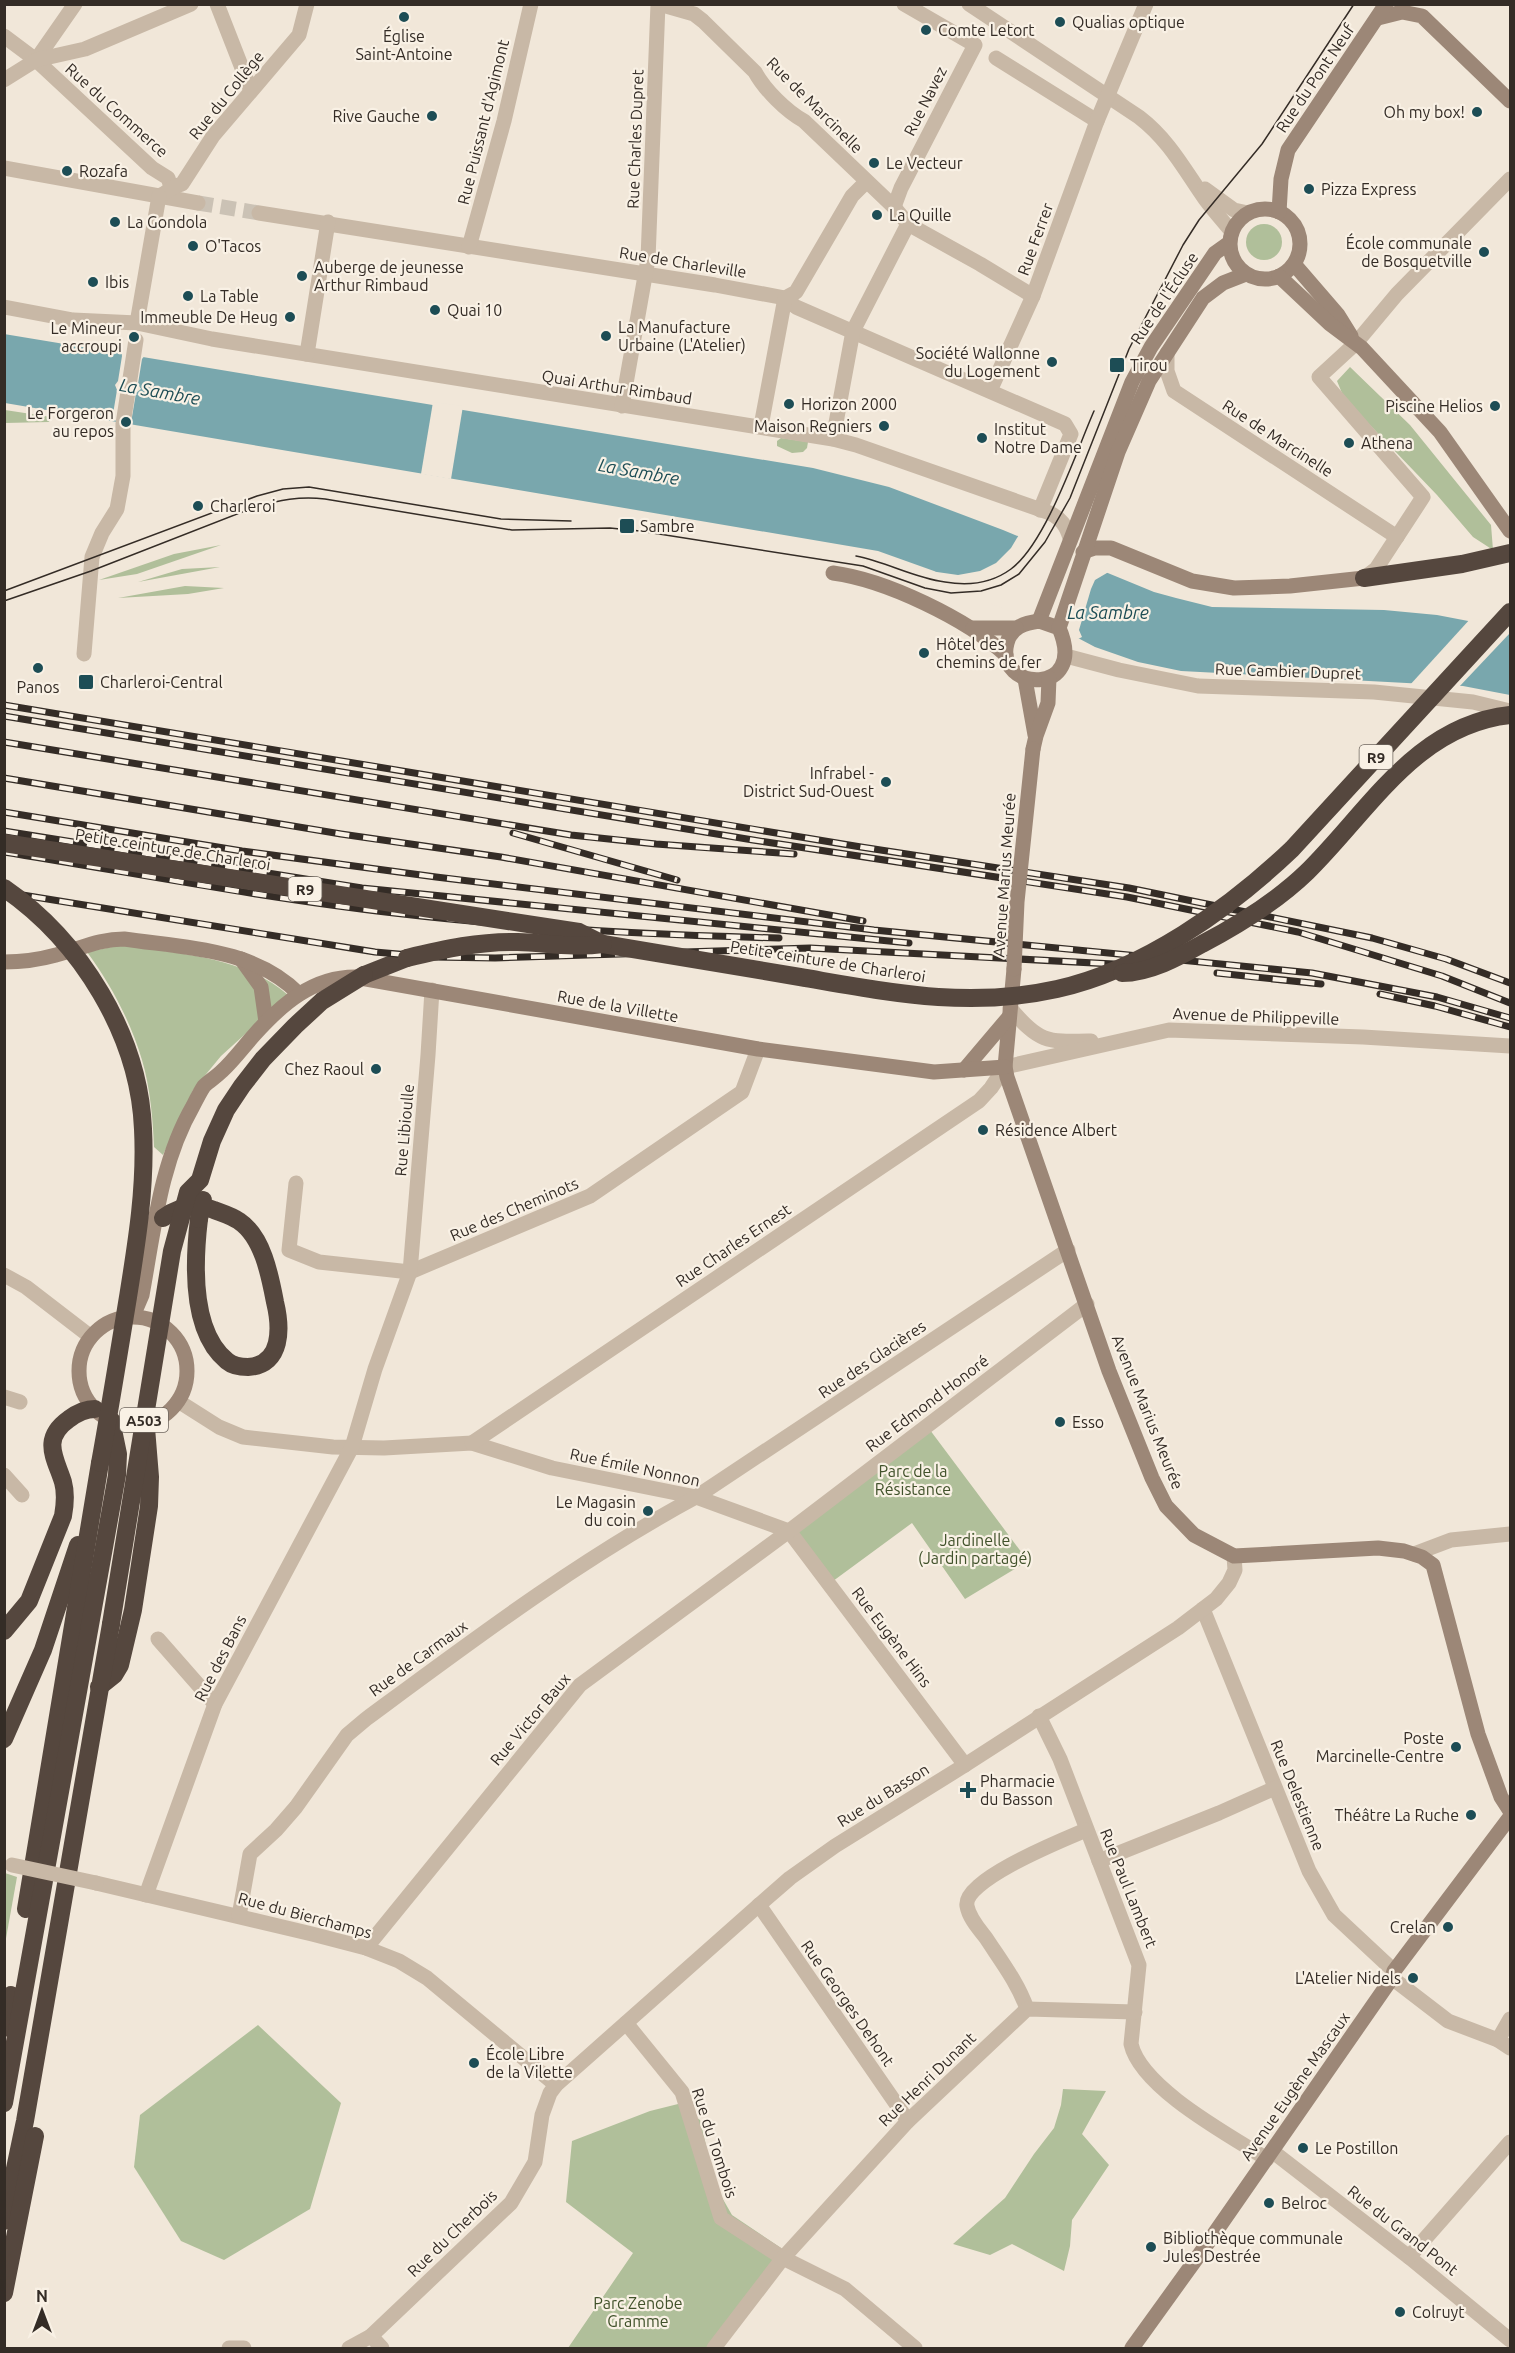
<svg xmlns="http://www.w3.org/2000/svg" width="1515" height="2353" font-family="Ubuntu,sans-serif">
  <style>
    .green { fill: #b0bf9a }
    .water { fill: #79a7ad }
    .pier { fill: #f1e7d9 }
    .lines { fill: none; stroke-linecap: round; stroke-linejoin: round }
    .street-tunnel { stroke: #cbc2b5; stroke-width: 15; stroke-dasharray: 15 8; stroke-linecap: butt }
    .street { stroke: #c8b8a6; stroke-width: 15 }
    .secondary { stroke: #9c8777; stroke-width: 15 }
    .highway { stroke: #55473e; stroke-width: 18 }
    .tram { stroke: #342c26; stroke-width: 1.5 }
    .rail-casing { stroke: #342c26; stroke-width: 7 }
    .rail { stroke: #f9f1e5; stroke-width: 4.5; stroke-dasharray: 14; stroke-linecap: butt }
    .street-bridge { stroke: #c8b8a6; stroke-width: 15 }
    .secondary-bridge { stroke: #9c8777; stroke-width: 15 }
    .highway-bridge { stroke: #55473e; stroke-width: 18 }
    .poi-dot { fill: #1d4d55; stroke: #f9f1e5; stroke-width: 2 }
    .labels { text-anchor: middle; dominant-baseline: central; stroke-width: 4.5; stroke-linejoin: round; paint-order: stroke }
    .shield { fill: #f9f1e5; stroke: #6f675f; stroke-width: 1.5 }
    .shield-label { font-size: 15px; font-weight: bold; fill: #342c26 }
    .poi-label { font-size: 16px; fill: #342c26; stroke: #f9f1e5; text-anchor: start }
    .street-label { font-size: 16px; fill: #342c26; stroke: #f9f1e5 }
    .park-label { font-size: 16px; fill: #41522b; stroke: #f9f1e5 }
    .water-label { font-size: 18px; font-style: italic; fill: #1d4d55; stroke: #f9f1e5 }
  </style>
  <rect width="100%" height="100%" fill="#f1e7d9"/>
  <g class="green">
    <circle cx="1264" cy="242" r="18"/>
    <polygon points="1350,367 1410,425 1491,525 1493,550 1473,537 1437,495 1344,398 1337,381"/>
    <polygon points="4,410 5,410 51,417 49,422 5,423"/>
    <polygon points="781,438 808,442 807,448 803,452 792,453 777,446 777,441"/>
    <polygon points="221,545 137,574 99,580 174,554"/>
    <polygon points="220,567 138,582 182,569"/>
    <polygon points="185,586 224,588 188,594 118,598"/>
    <path d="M122,945C178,954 243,956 288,995L221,1056L193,1090L163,1155L154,1147C153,1119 150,1087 142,1060C131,1022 110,983 87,952Z"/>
    <polygon points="927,1426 1028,1561 965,1599 912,1523 829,1584 789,1531"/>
    <polygon points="5,1873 17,1877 5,1944 4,1873"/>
    <polygon points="258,2025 341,2103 310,2209 224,2260 181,2241 134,2167 140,2115"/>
    <polygon points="1063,2089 1106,2091 1082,2134 1109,2165 1072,2220 1070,2246 1064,2271 1012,2244 990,2255 953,2244 1005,2198 1034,2154 1054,2128 1061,2105"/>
    <polygon points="678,2104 700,2120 716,2187 732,2215 781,2248 783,2258 714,2348 568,2348 633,2253 566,2202 572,2141 650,2111"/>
  </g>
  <polygon class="water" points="4,334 813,468 889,487 1003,530 1154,592 1176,598 1212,607 1384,610 1437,615 1510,629 1510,695 1463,686 1181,671 1138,662 1095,647 1059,628 980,596 934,571 878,551 5,403"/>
  <g class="pier">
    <polygon points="121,350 146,354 142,359 138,384 141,389 136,393 131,423 112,420 117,390 115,385 118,381 122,356"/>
    <polygon points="433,402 463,406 451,479 421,474"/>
    <polygon points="1020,533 1112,570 1095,580 1091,589 1079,630 1082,637 1076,640 1058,630 979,599 929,573 930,571 958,575 980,571 996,563 1011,548"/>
    <polygon points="1471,618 1510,626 1510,633 1458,688 1409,686"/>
  </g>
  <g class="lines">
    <polyline class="street-tunnel" points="198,203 259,213"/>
    <g class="street">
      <polyline points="217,4 251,91"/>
      <path d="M659,4L694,14L703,21L755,72C765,90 786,111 804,121L894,207L908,224L980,264L1033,296"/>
      <path d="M969,4L1139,117C1169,140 1184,169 1205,199C1214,211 1223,221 1232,232"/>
      <polyline points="4,36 36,60 152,168 168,178 171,187"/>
      <polyline points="996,58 1097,121"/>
      <polyline points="36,60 75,4"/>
      <polyline points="4,80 36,60 85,49 191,4"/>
      <polyline points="4,168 198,203"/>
      <polyline points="1205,189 1234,210 1248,213"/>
      <path d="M159,196C169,192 170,187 182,184L213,136L299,35L307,4"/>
      <polyline points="894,207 901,188 975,45 904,4"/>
      <polyline points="259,213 715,285 785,298 796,307 1065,424 1071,434 1040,510"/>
      <polyline points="469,247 504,121 531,4"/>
      <path d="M4,307L73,320L137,323L212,339L833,439L856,445L1050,513C1061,519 1066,525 1070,538"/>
      <polyline points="137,323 159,196"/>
      <polyline points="1167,353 1167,371 1174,391 1397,537"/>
      <polyline points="307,354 328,222"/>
      <polyline points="990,391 1033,296 1097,121 1146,4"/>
      <polyline points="622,406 648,259 658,4"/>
      <polyline points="761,426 785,298 796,292 852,196 866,182"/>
      <polyline points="833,439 853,331 908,224"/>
      <polyline points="1364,578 1376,569 1423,497 1319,377 1356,343 1397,294 1510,179"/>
      <polyline points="84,654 92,557 102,533 117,509 123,476 123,424 136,340"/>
      <polyline points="1066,656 1119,670 1198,686 1374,692 1473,702 1510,711"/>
      <path d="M1010,1008C1040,1043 1046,1042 1091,1041"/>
      <polyline points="296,1183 289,1250 319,1262 410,1272 590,1196 742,1092 758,1049"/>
      <polyline points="4,1275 26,1287 91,1337"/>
      <polyline points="4,1397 20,1402"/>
      <polyline points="178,1401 219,1427 243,1437 333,1447 384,1448 472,1443 552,1468 696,1497 789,1531"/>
      <polyline points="472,1443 979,1101 991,1088 1005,1067 1169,1030 1363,1037 1510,1046"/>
      <polyline points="4,1475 22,1495"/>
      <polyline points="789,1531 965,1765"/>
      <polyline points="1414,1554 1451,1540 1510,1534"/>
      <polyline points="1203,1609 1309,1871 1334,1915 1394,1971"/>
      <polyline points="158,1639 215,1704"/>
      <path d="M1039,1716L1060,1759L1139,1965L1131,2044C1141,2088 1229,2135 1267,2159"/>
      <polyline points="1099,1861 1219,1813 1275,1788"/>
      <polyline points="96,1883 312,1934 366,1948 399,1961 427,1978 556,2085"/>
      <polyline points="146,1895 215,1704 352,1447 375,1369 410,1272 428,1055 432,990"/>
      <polyline points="759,1905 908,2121"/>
      <path d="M239,1916L250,1854L276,1830L296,1807L347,1735L366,1719C473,1640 579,1560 696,1497L1068,1250"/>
      <polyline points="366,1948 580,1685 789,1531 1087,1304"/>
      <polyline points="1392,1978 1448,2021 1498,2040 1510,2048"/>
      <path d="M1027,2009C1018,1983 1001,1961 986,1938C979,1929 969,1918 967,1906C962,1880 1065,1839 1086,1830"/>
      <polyline points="626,2023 682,2092 721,2218 783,2258 845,2289 915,2348"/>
      <polyline points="1498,2040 1510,2019"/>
      <polyline points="1272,2151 1409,2257 1510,2340"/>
      <polyline points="1409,2257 1510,2142"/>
      <polyline points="371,2336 382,2348"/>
      <polyline points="229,2348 244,2348"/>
      <polyline points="349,2348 371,2336 511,2203 535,2162 542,2115 550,2093 556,2085 759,1905 790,1878 835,1846 965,1765 1178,1628 1216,1599 1229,1583 1235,1570 1234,1556"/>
      <polyline points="714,2348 783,2258 908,2121 1027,2009 1135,2012"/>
    </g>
    <g class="secondary">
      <polyline points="1378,18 1402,12 1422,16 1510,101"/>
      <circle cx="1265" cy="244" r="35"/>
      <polyline points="1279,212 1281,179 1288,150 1386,4"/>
      <polyline points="1294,264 1338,315 1351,336"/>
      <polyline points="1279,276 1330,324 1362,348 1440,432 1510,531"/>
      <polyline points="1083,552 1095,548 1111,548 1192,581 1234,588 1290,586 1364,578"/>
      <path d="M833,573C886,580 967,619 1006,655"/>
      <polyline points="1039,621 1132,382 1151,347 1215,253 1229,243"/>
      <path d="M1039,621L1059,628C1089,697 994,692 1007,643C1011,627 1025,623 1039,621Z"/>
      <polyline points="973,628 1016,628"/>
      <polyline points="1059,628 1118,452 1149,381 1203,298 1223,283 1246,274"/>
      <polyline points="1025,679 1035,735"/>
      <polyline points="1033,749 1036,736 1048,703 1049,678"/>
      <polyline points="241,959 261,987 266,1022"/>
      <path d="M4,962C22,962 38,960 56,955C80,949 99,939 124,939C185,948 254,948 299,994"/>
      <polyline points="1014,969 1005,1067 1007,1077 1109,1371 1152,1478 1166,1506 1194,1535 1234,1556 1378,1548 1404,1551 1422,1557 1433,1565 1478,1734 1501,1797 1510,1811"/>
      <polyline points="964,1070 1009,1017"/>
      <path d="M127,1317L136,1309L142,1295C154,1231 160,1163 193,1106C196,1100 200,1092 204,1086C209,1081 216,1077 222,1071C234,1060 244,1046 255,1034C282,1004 313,977 355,977L758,1049L934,1072L1005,1067"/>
      <circle cx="133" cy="1371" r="54"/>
      <polyline points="1132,2348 1212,2237 1392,1978 1394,1971 1510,1817"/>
    </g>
    <g class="highway">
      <polyline points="1364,578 1462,564 1510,553"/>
      <polyline points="364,975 407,958"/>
      <path d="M163,1218C179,1206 195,1202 214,1210C222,1213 232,1216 239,1221C263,1237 270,1276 275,1302C281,1327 283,1365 248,1367C241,1367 233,1366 227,1361C190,1331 194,1261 199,1219"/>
      <path d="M4,1631L29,1601L63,1516C65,1505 66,1493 63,1482C55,1457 41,1439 69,1419C77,1413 85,1409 95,1409"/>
      <polyline points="99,1687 114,1675 120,1665 133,1610 149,1506 150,1477 146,1428"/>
      <polyline points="4,1739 43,1650 78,1545"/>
      <polyline points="26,1909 100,1463"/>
      <polyline points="4,2028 11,1995"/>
      <polyline points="4,2103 117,1475 118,1454 111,1420"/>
      <polyline points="4,2221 25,2121 111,1624"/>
      <polyline points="4,2293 35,2136"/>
    </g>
    <g class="tram">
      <path d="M856,556C887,562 914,578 945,582C968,586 992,583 1011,569C1046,543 1076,452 1094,411"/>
      <polyline points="4,591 257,496 283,489 309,487 501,519 571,521"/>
      <path d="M4,601L91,571L255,507C279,500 300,496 325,499L512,530L610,528L640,531L863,566L925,588L951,593L981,591L1001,585L1019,574L1045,542L1070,498L1129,349L1183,245L1199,220L1262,144L1354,4"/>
    </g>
    <g class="rail-casing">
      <g id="rail">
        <polyline points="4,705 861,847 1129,888 1372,938 1446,959 1510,983"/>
        <polyline points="4,716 753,840 1127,897 1298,932 1442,976 1510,1003"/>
        <polyline points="4,742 571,835 656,844 794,854"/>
        <polyline points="4,778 341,834 501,857 863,921"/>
        <polyline points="4,812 242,851 436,877 874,930 1312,973 1437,997 1510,1018"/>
        <polyline points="4,831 362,888 909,943"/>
        <polyline points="513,833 677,880"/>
        <path d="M4,852C134,873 264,898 394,913C522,928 650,935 779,938"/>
        <polyline points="4,892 375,952 432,957 495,958 810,948 1151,966"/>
        <polyline points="1217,973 1321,984"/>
        <polyline points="1380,994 1435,1006 1510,1027"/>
      </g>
    </g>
    <use href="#rail" class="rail"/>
    <polyline class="street-bridge" points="12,1865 96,1883"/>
    <polyline class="secondary-bridge" points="1014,969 1017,902 1033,749"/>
    <g class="highway-bridge">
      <path d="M4,843L579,932L603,944C668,955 734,966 800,977C888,992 967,1009 1057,989C1143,970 1229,909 1292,849L1510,612"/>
      <path d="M4,888C81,941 139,1035 143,1129C146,1186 137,1241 128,1297C119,1352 110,1408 100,1463"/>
      <path d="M407,958C444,949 480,941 518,942C547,943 574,948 603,944"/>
      <path d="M1122,973C1149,973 1179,957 1202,944C1240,924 1276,902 1307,872C1369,811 1416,725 1510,715"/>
      <polyline points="199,1219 203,1200"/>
      <polyline points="111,1624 172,1251 188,1192 200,1180 212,1141 226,1110 242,1086 263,1059 295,1026 322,1001 364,975"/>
    </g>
  </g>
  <g class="poi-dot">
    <circle cx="404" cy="17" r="6"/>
    <circle cx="1060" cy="22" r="6"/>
    <circle cx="926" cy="30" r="6"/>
    <circle cx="1477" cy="112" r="6"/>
    <circle cx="432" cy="116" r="6"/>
    <circle cx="874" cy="163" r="6"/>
    <circle cx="67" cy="171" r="6"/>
    <circle cx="1309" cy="189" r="6"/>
    <circle cx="877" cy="215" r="6"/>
    <circle cx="115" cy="222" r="6"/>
    <circle cx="193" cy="246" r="6"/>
    <circle cx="1484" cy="252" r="6"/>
    <circle cx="302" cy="276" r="6"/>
    <circle cx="93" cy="282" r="6"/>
    <circle cx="188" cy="296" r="6"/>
    <circle cx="435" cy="310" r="6"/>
    <circle cx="290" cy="317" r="6"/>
    <circle cx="606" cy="336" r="6"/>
    <circle cx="134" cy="337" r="6"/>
    <circle cx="1052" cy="362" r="6"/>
    <rect x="1109" y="357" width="16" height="16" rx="3"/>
    <circle cx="789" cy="404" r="6"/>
    <circle cx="1495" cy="406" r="6"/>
    <circle cx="126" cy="422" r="6"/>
    <circle cx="884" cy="426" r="6"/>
    <circle cx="982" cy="438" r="6"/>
    <circle cx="1349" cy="443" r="6"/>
    <circle cx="198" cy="506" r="6"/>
    <rect x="619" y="518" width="16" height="16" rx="3"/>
    <circle cx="924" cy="653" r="6"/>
    <circle cx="38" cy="668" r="6"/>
    <rect x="78" y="674" width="16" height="16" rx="3"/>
    <circle cx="886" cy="782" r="6"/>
    <circle cx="376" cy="1069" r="6"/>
    <circle cx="983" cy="1130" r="6"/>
    <circle cx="1060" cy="1422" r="6"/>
    <circle cx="648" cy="1511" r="6"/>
    <circle cx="1456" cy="1747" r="6"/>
    <path d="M965 1781h6v6h6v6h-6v6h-6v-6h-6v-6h6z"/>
    <circle cx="1471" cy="1815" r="6"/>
    <circle cx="1448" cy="1927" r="6"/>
    <circle cx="1413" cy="1978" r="6"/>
    <circle cx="474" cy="2063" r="6"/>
    <circle cx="1303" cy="2148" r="6"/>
    <circle cx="1269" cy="2203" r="6"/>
    <circle cx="1151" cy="2247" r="6"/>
    <circle cx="1400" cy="2312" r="6"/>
  </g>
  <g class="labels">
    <g class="shield">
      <rect x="1359.5" y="745" width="33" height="24" rx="4.5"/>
      <rect x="288.5" y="877" width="33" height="24" rx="4.5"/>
      <rect x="120" y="1408" width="48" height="24" rx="4.5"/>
    </g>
    <g class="shield-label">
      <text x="1376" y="757">R9</text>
      <text x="305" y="889">R9</text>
      <text x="144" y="1420">A503</text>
    </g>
    <g class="poi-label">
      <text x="1072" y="22">Qualias optique</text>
      <text x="938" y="30">Comte Letort</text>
      <text x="404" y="36" text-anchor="middle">Église<tspan x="404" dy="18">Saint-Antoine</tspan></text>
      <text x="1465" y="112" text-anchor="end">Oh my box!</text>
      <text x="420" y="116" text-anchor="end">Rive Gauche</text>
      <text x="886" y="163">Le Vecteur</text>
      <text x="79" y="171">Rozafa</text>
      <text x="1321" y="189">Pizza Express</text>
      <text x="889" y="215">La Quille</text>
      <text x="127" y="222">La Gondola</text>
      <text x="1472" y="243" text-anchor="end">École communale<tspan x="1472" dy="18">de Bosquetville</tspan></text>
      <text x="205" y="246">O'Tacos</text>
      <text x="314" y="267">Auberge de jeunesse<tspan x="314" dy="18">Arthur Rimbaud</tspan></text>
      <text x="105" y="282">Ibis</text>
      <text x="200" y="296">La Table</text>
      <text x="447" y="310">Quai 10</text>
      <text x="278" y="317" text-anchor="end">Immeuble De Heug</text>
      <text x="618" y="327">La Manufacture<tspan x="618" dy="18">Urbaine (L'Atelier)</tspan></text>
      <text x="122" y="328" text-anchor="end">Le Mineur<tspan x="122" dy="18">accroupi</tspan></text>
      <text x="1040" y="353" text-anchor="end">Société Wallonne<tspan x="1040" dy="18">du Logement</tspan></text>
      <text x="1130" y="365">Tirou</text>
      <text x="801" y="404">Horizon 2000</text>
      <text x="1483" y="406" text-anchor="end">Piscine Helios</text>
      <text x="114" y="413" text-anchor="end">Le Forgeron<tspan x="114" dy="18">au repos</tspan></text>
      <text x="872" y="426" text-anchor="end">Maison Regniers</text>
      <text x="994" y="429">Institut<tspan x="994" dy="18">Notre Dame</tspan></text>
      <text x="1361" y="443">Athena</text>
      <text x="210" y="506">Charleroi</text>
      <text x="640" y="526">Sambre</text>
      <text x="936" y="644">Hôtel des<tspan x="936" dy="18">chemins de fer</tspan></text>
      <text x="100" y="682">Charleroi-Central</text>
      <text x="38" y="687" text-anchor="middle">Panos</text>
      <text x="874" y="773" text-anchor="end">Infrabel -<tspan x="874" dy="18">District Sud-Ouest</tspan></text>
      <text x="364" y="1069" text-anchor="end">Chez Raoul</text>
      <text x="995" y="1130">Résidence Albert</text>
      <text x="1072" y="1422">Esso</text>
      <text x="636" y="1502" text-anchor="end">Le Magasin<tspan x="636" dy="18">du coin</tspan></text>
      <text x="1444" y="1738" text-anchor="end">Poste<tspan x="1444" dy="18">Marcinelle-Centre</tspan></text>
      <text x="980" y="1781">Pharmacie<tspan x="980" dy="18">du Basson</tspan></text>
      <text x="1459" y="1815" text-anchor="end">Théâtre La Ruche</text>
      <text x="1436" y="1927" text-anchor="end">Crelan</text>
      <text x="1401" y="1978" text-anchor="end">L'Atelier Nidels</text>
      <text x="486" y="2054">École Libre<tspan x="486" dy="18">de la Vilette</tspan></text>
      <text x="1315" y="2148">Le Postillon</text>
      <text x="1281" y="2203">Belroc</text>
      <text x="1163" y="2238">Bibliothèque communale<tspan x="1163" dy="18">Jules Destrée</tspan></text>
      <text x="1412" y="2312">Colruyt</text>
    </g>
    <g class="street-label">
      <text transform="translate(1315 78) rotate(-56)">Rue du Pont Neuf</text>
      <text transform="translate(226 95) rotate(-51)">Rue du Collège</text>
      <text transform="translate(925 101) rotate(-63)">Rue Navez</text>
      <text transform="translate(815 105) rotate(45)">Rue de Marcinelle</text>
      <text transform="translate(117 110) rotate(42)">Rue du Commerce</text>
      <text transform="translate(483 122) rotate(-76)">Rue Puissant d'Agimont</text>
      <text transform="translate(635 139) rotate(-88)">Rue Charles Dupret</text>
      <text transform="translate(1035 239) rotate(-70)">Rue Ferrer</text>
      <text transform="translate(683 262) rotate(9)">Rue de Charleville</text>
      <text transform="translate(1164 298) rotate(-56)">Rue de l'Écluse</text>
      <text transform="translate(617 387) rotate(9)">Quai Arthur Rimbaud</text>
      <text transform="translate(1278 438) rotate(33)">Rue de Marcinelle</text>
      <text transform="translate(1288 671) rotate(2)">Rue Cambier Dupret</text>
      <text transform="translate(173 849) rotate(9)">Petite ceinture de Charleroi</text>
      <text transform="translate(1004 875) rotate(-86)">Avenue Marius Meurée</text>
      <text transform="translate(828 961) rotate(9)">Petite ceinture de Charleroi</text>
      <text transform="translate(618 1006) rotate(10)">Rue de la Villette</text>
      <text transform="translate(1256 1016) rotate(2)">Avenue de Philippeville</text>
      <text transform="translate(404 1130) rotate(-85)">Rue Libioulle</text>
      <text transform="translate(514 1209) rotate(-23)">Rue des Cheminots</text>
      <text transform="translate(733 1245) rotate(-34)">Rue Charles Ernest</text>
      <text transform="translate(872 1359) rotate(-34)">Rue des Glacières</text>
      <text transform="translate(927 1403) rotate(-37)">Rue Edmond Honoré</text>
      <text transform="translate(1148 1412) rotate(68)">Avenue Marius Meurée</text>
      <text transform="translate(635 1467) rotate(12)">Rue Émile Nonnon</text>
      <text transform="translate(892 1637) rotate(53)">Rue Eugène Hins</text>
      <text transform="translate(220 1658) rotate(-63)">Rue des Bans</text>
      <text transform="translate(418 1658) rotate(-36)">Rue de Carmaux</text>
      <text transform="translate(530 1719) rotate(-50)">Rue Victor Baux</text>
      <text transform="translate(883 1795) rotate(-32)">Rue du Basson</text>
      <text transform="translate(1298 1795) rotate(68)">Rue Delestienne</text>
      <text transform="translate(1129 1888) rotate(68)">Rue Paul Lambert</text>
      <text transform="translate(305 1915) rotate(15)">Rue du Bierchamps</text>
      <text transform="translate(848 2003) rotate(55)">Rue Georges Dehont</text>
      <text transform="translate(927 2079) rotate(-44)">Rue Henri Dunant</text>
      <text transform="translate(1295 2086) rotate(-55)">Avenue Eugène Mascaux</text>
      <text transform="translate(715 2143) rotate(72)">Rue du Tombois</text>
      <text transform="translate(1403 2230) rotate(38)">Rue du Grand Pont</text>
      <text transform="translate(452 2233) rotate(-44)">Rue du Cherbois</text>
    </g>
    <g class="park-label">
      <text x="913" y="1471">Parc de la<tspan x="913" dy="18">Résistance</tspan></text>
      <text x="975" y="1540">Jardinelle<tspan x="975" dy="18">(Jardin partagé)</tspan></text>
      <text x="638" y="2303">Parc Zenobe<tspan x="638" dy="18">Gramme</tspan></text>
    </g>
    <g class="water-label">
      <text transform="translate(160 391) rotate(10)">La Sambre</text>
      <text transform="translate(639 471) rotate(10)">La Sambre</text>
      <text x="1108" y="612">La Sambre</text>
    </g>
  </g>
  <rect width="1515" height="2353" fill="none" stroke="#342c26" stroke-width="12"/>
  <g transform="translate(42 2311)" stroke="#f9f1e5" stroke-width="4.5" paint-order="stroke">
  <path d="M0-4.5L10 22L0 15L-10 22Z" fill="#342c26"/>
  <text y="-9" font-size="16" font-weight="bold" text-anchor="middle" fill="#342c26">N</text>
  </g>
</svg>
